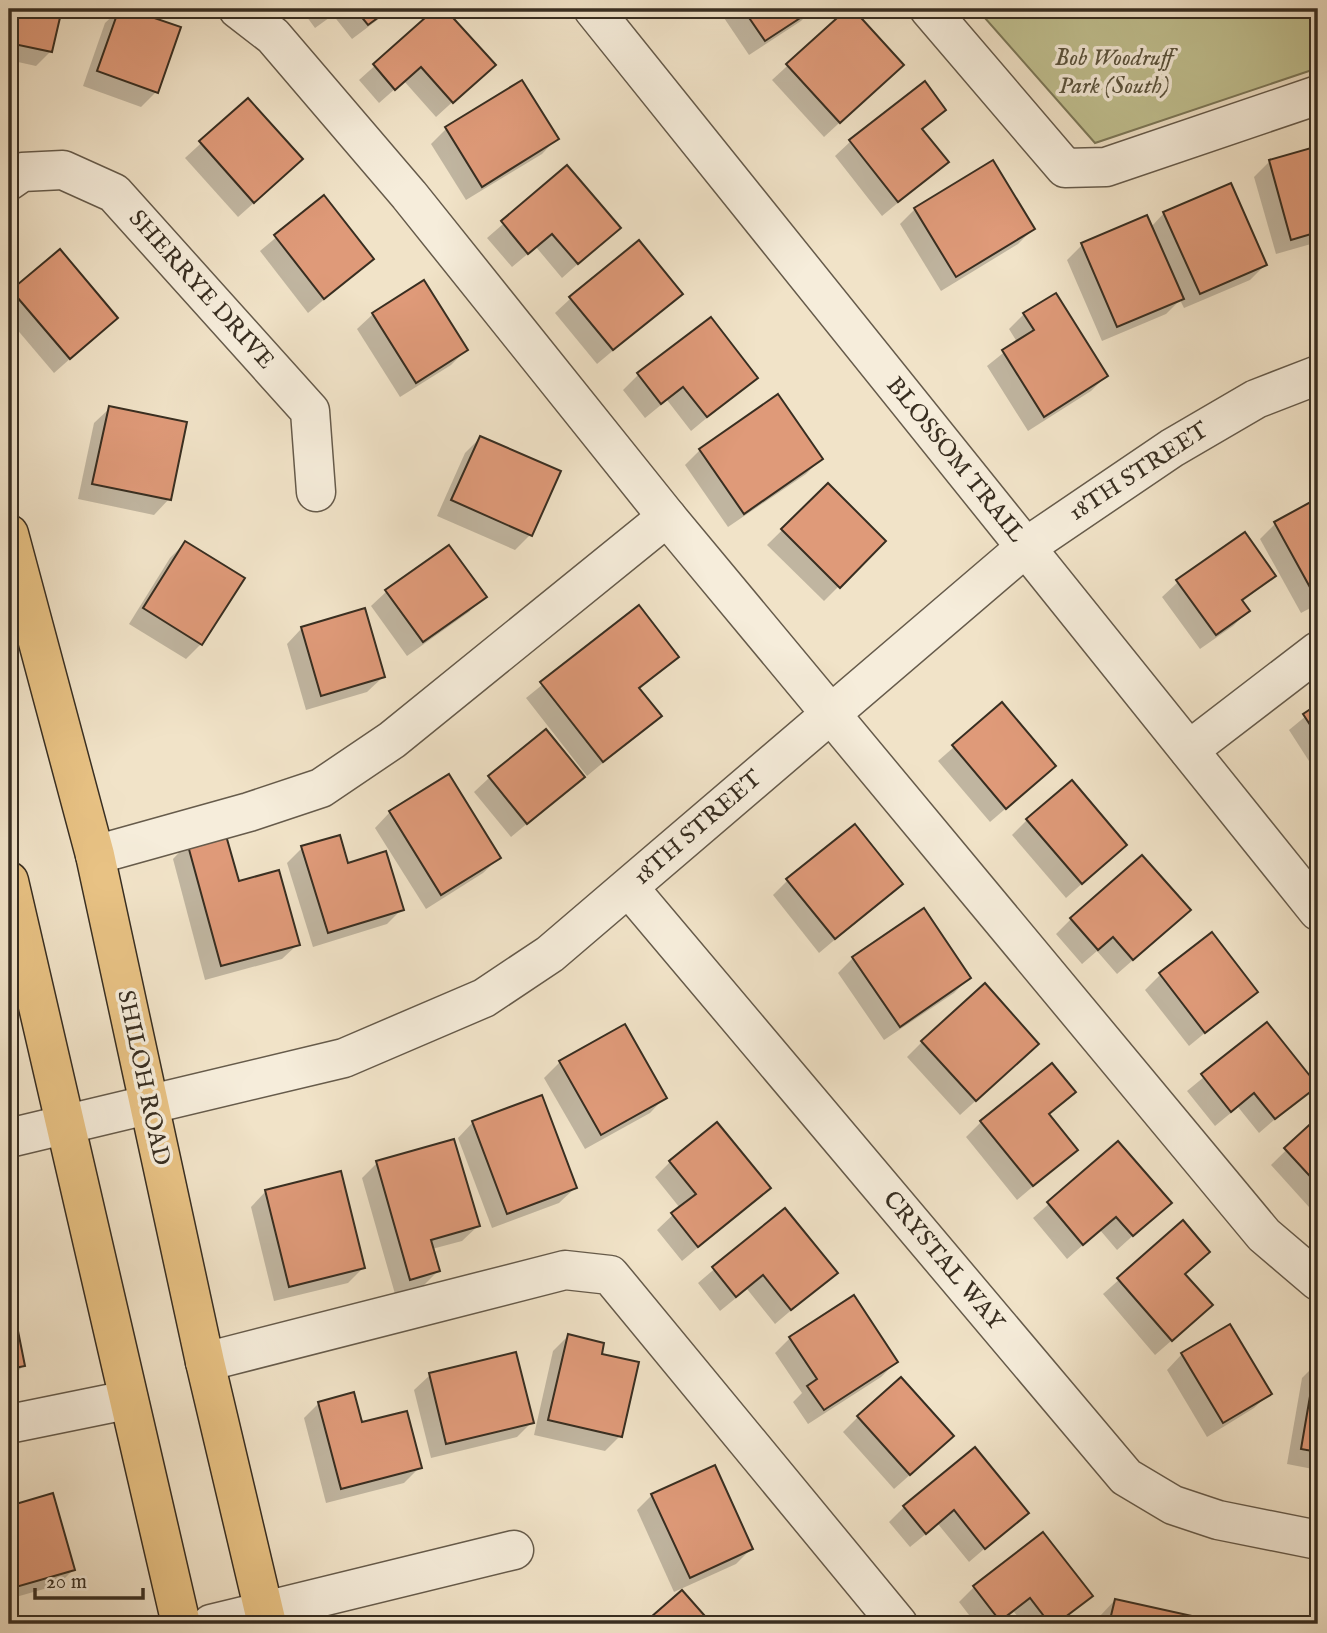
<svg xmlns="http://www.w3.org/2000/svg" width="1327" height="1633" font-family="'IM FELL English',serif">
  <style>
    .green { fill: #c1c191; stroke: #7c7859; stroke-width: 2 }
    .shadow { fill: #0003 }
    .building { fill: #df9a79; stroke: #382e21; stroke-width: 2 }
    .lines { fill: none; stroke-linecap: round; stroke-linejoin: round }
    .minor-casing { stroke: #665b4b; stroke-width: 41 }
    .major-casing { stroke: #382e21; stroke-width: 41 }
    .minor { stroke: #f6eddb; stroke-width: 38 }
    .major { stroke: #e8c284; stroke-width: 38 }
    .labels { text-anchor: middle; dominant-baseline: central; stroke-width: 7; stroke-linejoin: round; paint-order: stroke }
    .park-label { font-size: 24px; font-style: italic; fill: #5a533d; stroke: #f6eddb }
    .street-label { font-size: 24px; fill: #382e21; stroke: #f6eddb }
  </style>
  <rect width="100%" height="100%" fill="#f1e3c8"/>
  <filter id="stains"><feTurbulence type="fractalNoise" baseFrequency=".00286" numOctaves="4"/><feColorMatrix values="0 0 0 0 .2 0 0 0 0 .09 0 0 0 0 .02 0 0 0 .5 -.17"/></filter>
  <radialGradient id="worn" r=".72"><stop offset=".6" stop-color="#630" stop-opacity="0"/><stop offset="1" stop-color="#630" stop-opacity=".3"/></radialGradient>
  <polygon class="green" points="977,9 1318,9 1318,68 1095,143"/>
  <g class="shadow">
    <polygon points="9,9 60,9 51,51 36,66 9,60"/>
    <polygon points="120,9 179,28 156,92 141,107 83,86 105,23"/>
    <polygon points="301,9 392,9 352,39 333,15 315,28"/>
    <polygon points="438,9 442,9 493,65 436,117 404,81 379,103 359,80"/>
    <polygon points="718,9 813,9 801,21 749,55"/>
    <polygon points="849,9 902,65 824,137 772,80"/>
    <polygon points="248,100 286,174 238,217 185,158"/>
    <polygon points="944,110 922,130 947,162 882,216 835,156 851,141"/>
    <polygon points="446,129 557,138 542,154 466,200 431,144"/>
    <polygon points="1318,148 1318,242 1276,254 1254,177 1269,162"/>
    <polygon points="567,168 618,228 562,278 536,247 512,267 487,238"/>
    <polygon points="324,197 372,259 308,313 260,251"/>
    <polygon points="915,209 1033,229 1018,244 941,291 900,224"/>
    <polygon points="1164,213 1265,265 1250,280 1184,308 1180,300 1166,314 1102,341 1067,260 1082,245 1151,227"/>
    <polygon points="423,283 466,350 451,365 400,397 357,329 373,314"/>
    <polygon points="13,291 116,318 54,373 9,320 9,295"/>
    <polygon points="680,294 597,364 555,313 571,298"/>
    <polygon points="1024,314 1106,376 1091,391 1028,431 987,366 1017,342 1009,329"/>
    <polygon points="638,375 756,377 691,431 667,400 645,418 623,390"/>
    <polygon points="778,396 821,459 806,474 728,527 685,465 700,450"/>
    <polygon points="110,408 169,499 154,515 78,499 94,423"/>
    <polygon points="480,438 530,535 515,550 437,516 465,453"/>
    <polygon points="828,485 884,541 824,601 767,545"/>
    <polygon points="1318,500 1318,604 1301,613 1260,539 1276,523"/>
    <polygon points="185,543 201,644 186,659 129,624 170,558"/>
    <polygon points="1274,576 1242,602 1248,611 1233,626 1200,649 1162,597 1178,582"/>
    <polygon points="387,591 484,596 469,612 407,656 371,606"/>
    <polygon points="638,607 677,657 639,690 659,716 587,776 526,698"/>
    <polygon points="302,628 383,677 367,692 306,710 287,644"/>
    <polygon points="1002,705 1038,781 990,822 938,761"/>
    <polygon points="1318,706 1318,775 1289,730"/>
    <polygon points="490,777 583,777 511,837 474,792"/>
    <polygon points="390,812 499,858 483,873 426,909 375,828"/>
    <polygon points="1027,820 1125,845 1066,898 1012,835"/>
    <polygon points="188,843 237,883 298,944 282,959 205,980 173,859"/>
    <polygon points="302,848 347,865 402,909 387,924 313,947 287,863"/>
    <polygon points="788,880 901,884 819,953 773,895"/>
    <polygon points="1071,919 1173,925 1117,974 1097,951 1082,964 1056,934"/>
    <polygon points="853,958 969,978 954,993 884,1040 838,973"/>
    <polygon points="1160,975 1256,991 1189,1046 1145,990"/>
    <polygon points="1267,1025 1315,1085 1259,1133 1238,1107 1215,1126 1187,1091"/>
    <polygon points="624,1026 665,1097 650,1113 585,1149 544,1078 560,1062"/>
    <polygon points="922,1042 1022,1059 960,1115 907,1057"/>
    <polygon points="1074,1092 1048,1115 1076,1150 1017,1200 966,1137 981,1122"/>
    <polygon points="1318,1119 1318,1217 1271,1165"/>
    <polygon points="473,1122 575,1188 559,1203 492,1228 458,1138"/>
    <polygon points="1118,1143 1169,1203 1117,1250 1100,1230 1067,1259 1033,1218"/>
    <polygon points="670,1162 768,1188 682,1261 657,1230 680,1208 655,1177"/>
    <polygon points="377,1163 478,1226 462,1241 432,1249 438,1271 423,1286 395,1294 362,1178"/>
    <polygon points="266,1191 363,1268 348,1283 274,1301 251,1207"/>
    <polygon points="784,1210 835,1273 775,1324 747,1289 720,1311 698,1283"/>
    <polygon points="1183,1223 1184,1275 1195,1320 1155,1355 1103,1294"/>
    <polygon points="9,1295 24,1365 9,1380"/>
    <polygon points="568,1336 600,1355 620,1436 605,1451 534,1435 553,1351"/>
    <polygon points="790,1338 896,1362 881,1377 808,1424 793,1402 802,1393 775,1353"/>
    <polygon points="1182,1354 1270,1393 1254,1408 1207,1437 1167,1370"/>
    <polygon points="1317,1363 1318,1363 1318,1470 1287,1464 1302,1378"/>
    <polygon points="430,1375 532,1422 517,1437 431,1458 414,1390"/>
    <polygon points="319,1403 361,1424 420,1467 404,1483 326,1503 304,1418"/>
    <polygon points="858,1417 937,1451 894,1489 843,1432"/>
    <polygon points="52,1495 73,1570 58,1585 9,1599 9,1508"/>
    <polygon points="652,1495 751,1549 736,1564 674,1592 637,1510"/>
    <polygon points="904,1507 1026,1513 969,1562 938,1524 910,1547 889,1522"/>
    <polygon points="974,1587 1090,1596 1058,1624 1024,1624 1014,1612 998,1624 976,1624 959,1602"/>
    <polygon points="1115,1600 1190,1617 1189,1624 1111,1624 1113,1616 1109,1616 1107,1624 1098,1624 1100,1616"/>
    <polygon points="1221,1620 1247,1624 1217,1624"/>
  </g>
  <g class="building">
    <polygon points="9,9 62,9 52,52 9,43"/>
    <polygon points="119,9 128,9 181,27 158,93 97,71"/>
    <polygon points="355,9 390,9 368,25"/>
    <polygon points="435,9 445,9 496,65 453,103 421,67 395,90 373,64"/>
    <polygon points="743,9 814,9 765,41"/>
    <polygon points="847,9 853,9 904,65 840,123 786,64"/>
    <polygon points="522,80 559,139 482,187 445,127"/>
    <polygon points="925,81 946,110 922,129 949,162 898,202 849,140"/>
    <polygon points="248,98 303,159 254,203 199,141"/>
    <polygon points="1318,146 1318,232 1291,240 1269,160"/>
    <polygon points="993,160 1035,229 956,277 914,208"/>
    <polygon points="567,165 621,228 578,264 552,234 528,254 501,221"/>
    <polygon points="1231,183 1267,265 1200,294 1163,212"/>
    <polygon points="324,195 374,259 324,299 274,235"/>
    <polygon points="1147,215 1184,299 1117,327 1081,243"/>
    <polygon points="639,240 683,294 613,350 569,297"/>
    <polygon points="60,249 118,318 70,359 11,290"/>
    <polygon points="424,280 468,350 416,383 372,313"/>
    <polygon points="1056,293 1108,376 1044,417 1002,350 1034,330 1023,313"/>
    <polygon points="711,317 758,378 707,417 683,387 661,404 637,373"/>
    <polygon points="778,394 823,459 744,514 699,449"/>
    <polygon points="109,406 187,422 171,500 92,484"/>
    <polygon points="480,436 561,471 532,536 451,500"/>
    <polygon points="828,483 886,541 840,588 781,529"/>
    <polygon points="1318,498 1318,599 1317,600 1274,522"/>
    <polygon points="1245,532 1276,576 1242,600 1250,611 1216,635 1176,580"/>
    <polygon points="185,541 245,578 202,645 143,608"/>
    <polygon points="449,545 487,597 423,642 385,590"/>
    <polygon points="639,605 679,657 639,688 662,716 603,762 540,682"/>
    <polygon points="365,608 385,677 321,696 301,627"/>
    <polygon points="1002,702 1056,766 1006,809 952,745"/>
    <polygon points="1318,704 1318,737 1303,714"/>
    <polygon points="546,729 585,777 527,824 488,776"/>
    <polygon points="449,774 501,858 441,895 389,811"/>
    <polygon points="1072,780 1127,845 1082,884 1026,819"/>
    <polygon points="855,824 903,884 835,939 786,879"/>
    <polygon points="225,832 239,881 279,870 300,945 221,966 187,842"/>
    <polygon points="340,835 348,863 386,851 404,910 328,933 301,846"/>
    <polygon points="1142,855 1191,910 1133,960 1113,937 1098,950 1070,918"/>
    <polygon points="924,908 971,978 900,1027 852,957"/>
    <polygon points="1212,932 1258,992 1205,1033 1159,973"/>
    <polygon points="985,983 1039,1044 976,1101 921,1041"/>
    <polygon points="1267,1022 1318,1086 1275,1119 1254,1093 1231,1112 1201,1074"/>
    <polygon points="625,1024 667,1098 601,1135 559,1061"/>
    <polygon points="1052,1063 1076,1092 1049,1114 1078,1150 1033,1186 980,1121"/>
    <polygon points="542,1095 577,1188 507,1214 472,1121"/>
    <polygon points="1318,1117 1318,1185 1284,1148"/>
    <polygon points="717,1122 771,1188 698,1247 671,1213 696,1194 669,1161"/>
    <polygon points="454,1139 480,1226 431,1240 440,1271 410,1280 376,1161"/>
    <polygon points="1118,1141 1172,1203 1133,1236 1116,1217 1083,1245 1047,1202"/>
    <polygon points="341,1171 365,1268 289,1287 265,1190"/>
    <polygon points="785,1208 838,1273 791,1310 763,1275 736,1297 712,1267"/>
    <polygon points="1183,1220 1210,1252 1185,1274 1213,1305 1172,1341 1117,1278"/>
    <polygon points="9,1286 25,1366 9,1369"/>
    <polygon points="854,1295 898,1362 824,1410 807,1386 817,1379 789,1337"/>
    <polygon points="1230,1324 1272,1394 1223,1423 1181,1353"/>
    <polygon points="568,1334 604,1343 602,1354 639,1362 622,1437 548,1420"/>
    <polygon points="516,1352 534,1423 446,1444 429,1373"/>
    <polygon points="1316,1361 1318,1362 1318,1452 1301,1449"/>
    <polygon points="901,1377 954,1436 910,1475 857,1416"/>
    <polygon points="354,1392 362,1422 407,1411 422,1468 341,1489 318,1402"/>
    <polygon points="975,1447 1029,1513 985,1549 954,1510 926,1534 903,1506"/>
    <polygon points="715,1465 753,1549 690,1578 651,1494"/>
    <polygon points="53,1493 75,1570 9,1589 9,1506"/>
    <polygon points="1043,1532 1093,1596 1056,1624 1050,1624 1030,1598 1000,1621 973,1586"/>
    <polygon points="682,1590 712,1624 643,1624"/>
    <polygon points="1115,1599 1192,1616 1190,1624 1109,1624"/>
  </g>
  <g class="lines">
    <g class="minor-casing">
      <g id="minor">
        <polyline points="238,9 273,36 409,195 667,517 1264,1235 1318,1281"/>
        <polyline points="593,9 1318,911"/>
        <polyline points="929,9 1065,168 1106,167 1318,95"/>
        <polyline points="9,181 22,172 63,170 114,193 310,411 316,492"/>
        <polyline points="1189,750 1318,651"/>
        <polyline points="95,855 249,812 321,788 392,740 667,517"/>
        <polyline points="629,888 1126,1477 1173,1505 1218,1520 1318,1540"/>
        <polyline points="9,1138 344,1058 484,998 550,954 1026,547 1172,448 1256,399 1318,375"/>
        <polyline points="205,1362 565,1270 610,1275 898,1624"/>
        <polyline points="9,1424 127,1400"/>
        <polyline points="211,1624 514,1550"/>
      </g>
    </g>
    <g class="major-casing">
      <g id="major">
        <polyline points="9,534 95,855 205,1362 267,1624"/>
        <polyline points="9,881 181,1624"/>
      </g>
    </g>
    <use href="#minor" class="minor"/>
    <use href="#major" class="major"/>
  </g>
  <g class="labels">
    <g class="park-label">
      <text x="1114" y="58">Bob Woodruff<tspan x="1114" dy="28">Park (South)</tspan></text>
    </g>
    <g class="street-label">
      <text transform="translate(201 290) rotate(48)">SHERRYE DRIVE</text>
      <text transform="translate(955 460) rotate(51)">BLOSSOM TRAIL</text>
      <text transform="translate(1139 472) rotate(-33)">18TH STREET</text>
      <text transform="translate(698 828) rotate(-41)">18TH STREET</text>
      <text transform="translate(143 1078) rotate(78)">SHILOH ROAD</text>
      <text transform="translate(943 1261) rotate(50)">CRYSTAL WAY</text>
    </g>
  </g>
  <rect width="1327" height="1633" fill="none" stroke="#f1e3c8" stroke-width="35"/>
  <rect x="10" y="10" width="1306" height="1612" fill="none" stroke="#382e21" stroke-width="3.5"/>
  <rect x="18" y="18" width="1292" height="1598" fill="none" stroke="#382e21" stroke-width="2"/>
  <path d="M35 1588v10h108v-10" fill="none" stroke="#382e21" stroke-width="3.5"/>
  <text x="46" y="1588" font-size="21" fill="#382e21" stroke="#f6eddb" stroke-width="5" paint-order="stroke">20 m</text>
  <rect width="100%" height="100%" filter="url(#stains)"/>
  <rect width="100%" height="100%" fill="url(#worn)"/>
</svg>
